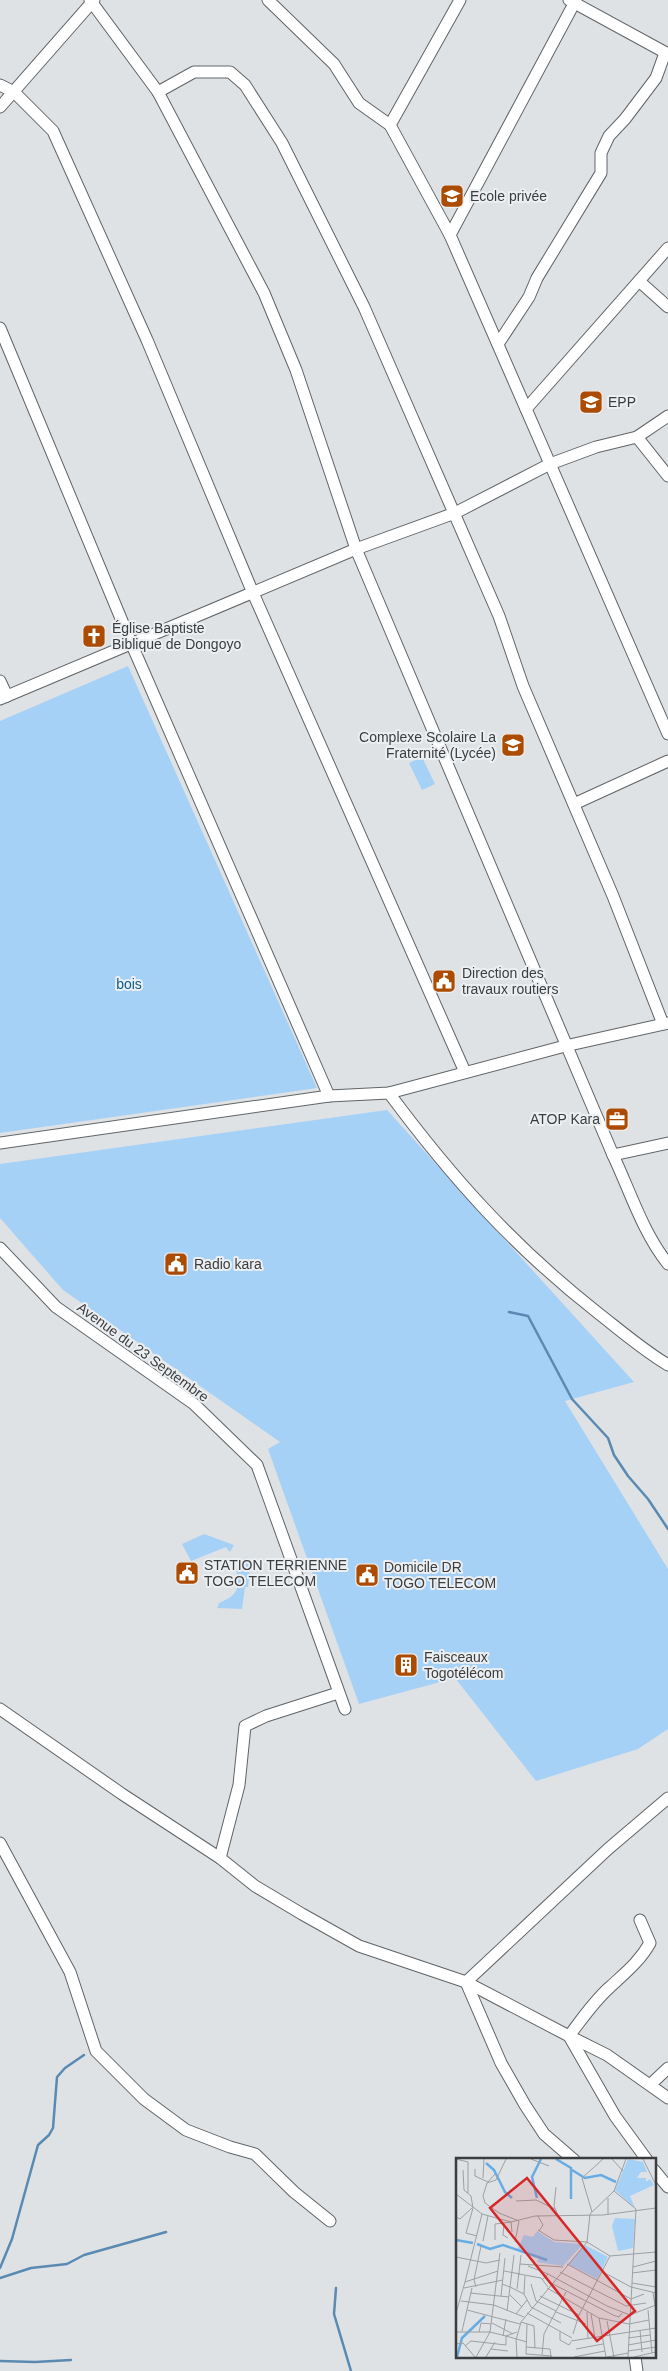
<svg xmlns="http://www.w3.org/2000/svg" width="668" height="2371" font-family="Arial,sans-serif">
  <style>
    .green { fill: #a6d1f7 }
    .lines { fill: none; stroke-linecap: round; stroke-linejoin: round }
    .stream { stroke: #5a8ab2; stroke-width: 2.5 }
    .minor-casing { stroke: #616466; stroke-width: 13 }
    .minor { stroke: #fff; stroke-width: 11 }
    .labels { text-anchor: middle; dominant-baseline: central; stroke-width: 4; stroke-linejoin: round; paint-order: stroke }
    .poi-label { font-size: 14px; fill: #3b3c3d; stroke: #eceff2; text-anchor: start }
    .park-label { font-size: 14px; fill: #0a5b8f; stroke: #eceff2 }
    .street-label { font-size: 14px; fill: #3b3c3d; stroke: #eceff2 }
    .inset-river { fill: none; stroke: #68ace4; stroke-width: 2.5 }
    .inset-road { fill: none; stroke: #9da0a2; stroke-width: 1 }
    .view { fill: #d62828; fill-opacity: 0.15; stroke: #d62828; stroke-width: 2.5 }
    .inset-edge { fill: none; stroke: #3b3c3d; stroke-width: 2.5 }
  </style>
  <rect width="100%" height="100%" fill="#dee2e5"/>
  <g class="green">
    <polygon points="128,666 317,1088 0,1133 0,721"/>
    <polygon points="422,757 435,784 422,790 409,763"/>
    <polygon points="387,1110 634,1382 565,1401 668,1569 668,1729 638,1749 536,1781 455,1678 359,1704 268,1449 280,1442 63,1290 0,1218 0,1164"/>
    <polygon points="204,1534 234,1545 230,1552 226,1547 191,1561 182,1544"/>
    <path d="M247,1557C251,1567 249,1576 248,1587H245L242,1609L217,1608L219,1603C257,1588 221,1570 247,1557Z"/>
  </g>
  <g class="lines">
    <g class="stream">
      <polyline points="509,1312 528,1316 572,1399 608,1438 614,1455 628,1476 648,1499 668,1529"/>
      <polyline points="0,2268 12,2239 38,2145 49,2135 53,2128 57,2077 65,2068 84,2055"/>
      <polyline points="0,2278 31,2268 67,2264 84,2255 166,2232"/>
      <polyline points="336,2288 334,2314 351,2371"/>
      <polyline points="0,2361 35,2362 71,2360"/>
    </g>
    <g class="minor-casing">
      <g id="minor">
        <polyline points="90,0 158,92 264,293 296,370 356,549 613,1155 668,1143"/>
        <polyline points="268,0 334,64 359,103 390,125 450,235"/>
        <polyline points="569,0 668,54"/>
        <polyline points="576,0 450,235 668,734"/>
        <polyline points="0,85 14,92 53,131 147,340 253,593 465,1072"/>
        <polyline points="158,92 194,72 230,72 245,85 282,143 364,307 499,616 523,686 613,896 663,1024"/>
        <polyline points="0,107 94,0"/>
        <polyline points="390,125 460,0"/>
        <polyline points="639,281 668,307"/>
        <polyline points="0,328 132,645 329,1096"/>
        <polyline points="498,344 529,297 537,278 601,173 601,153 609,136 625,119 656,78 665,53"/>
        <polyline points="526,409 668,248"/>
        <polyline points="637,437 668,476"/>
        <polyline points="0,681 7,696"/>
        <polyline points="0,699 356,549 455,513 550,464 596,447 637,437 668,416"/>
        <polyline points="574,804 668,761"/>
        <path d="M389,1093C452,1178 514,1247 598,1313C621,1331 643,1350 668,1365"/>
        <polyline points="0,1143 329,1096 389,1093 565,1046 668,1023"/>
        <path d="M613,1155C630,1191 643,1233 668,1264"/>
        <polyline points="0,1248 56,1307 194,1404 257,1465 345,1709"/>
        <polyline points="0,1709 122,1794 220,1858 255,1886 302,1914 359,1946 466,1982 569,2036 615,2116 647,2160"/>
        <polyline points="0,1843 70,1972 96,2051 144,2099 186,2130 230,2147 255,2154 294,2192 330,2221"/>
        <polyline points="220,1858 239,1785 245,1726 266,1716 338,1693"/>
        <path d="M640,1920L650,1943C640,1961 625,1973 610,1987C594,2001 582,2019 569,2036L607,2055L668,2098"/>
        <polyline points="651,2084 668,2068"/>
        <polyline points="574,2160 544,2134 525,2105 501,2063 466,1982 608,1849 668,1798"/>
        <polyline points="654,2170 668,2187"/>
        <polyline points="635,2357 637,2371"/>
      </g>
    </g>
    <use href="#minor" class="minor"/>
  </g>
  <defs>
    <g id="school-square" transform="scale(1.25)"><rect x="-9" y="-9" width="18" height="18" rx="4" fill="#ac4c03" stroke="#eceff2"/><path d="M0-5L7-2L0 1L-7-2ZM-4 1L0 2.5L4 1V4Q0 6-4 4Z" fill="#fff"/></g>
    <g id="church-square" transform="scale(1.25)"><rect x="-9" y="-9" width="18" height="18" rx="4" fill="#ac4c03" stroke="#eceff2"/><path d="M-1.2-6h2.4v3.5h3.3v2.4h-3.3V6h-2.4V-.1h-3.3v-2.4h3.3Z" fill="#fff"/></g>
    <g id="civic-square" transform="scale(1.25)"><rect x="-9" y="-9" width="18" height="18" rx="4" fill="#ac4c03" stroke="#eceff2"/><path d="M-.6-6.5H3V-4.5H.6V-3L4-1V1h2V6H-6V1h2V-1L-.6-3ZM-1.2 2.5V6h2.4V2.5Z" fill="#fff"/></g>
    <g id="office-square" transform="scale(1.25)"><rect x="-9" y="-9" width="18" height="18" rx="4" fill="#ac4c03" stroke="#eceff2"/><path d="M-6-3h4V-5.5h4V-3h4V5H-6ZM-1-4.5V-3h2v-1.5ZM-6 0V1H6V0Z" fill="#fff"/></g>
    <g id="building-square" transform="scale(1.25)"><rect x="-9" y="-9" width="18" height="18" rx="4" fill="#ac4c03" stroke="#eceff2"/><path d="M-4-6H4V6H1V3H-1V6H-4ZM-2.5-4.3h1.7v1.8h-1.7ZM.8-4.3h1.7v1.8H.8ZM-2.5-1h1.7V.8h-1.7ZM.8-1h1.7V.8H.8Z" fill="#fff"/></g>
  </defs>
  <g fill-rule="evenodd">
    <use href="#school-square" x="452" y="196"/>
    <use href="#school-square" x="591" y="402"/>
    <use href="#church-square" x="94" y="636"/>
    <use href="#school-square" x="513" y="745"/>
    <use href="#civic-square" x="444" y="981"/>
    <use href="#office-square" x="617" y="1119"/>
    <use href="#civic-square" x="176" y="1264"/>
    <use href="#civic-square" x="187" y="1573"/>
    <use href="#civic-square" x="367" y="1575"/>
    <use href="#building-square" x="406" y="1665"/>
  </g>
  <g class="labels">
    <g class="poi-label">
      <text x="470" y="196">Ecole privée</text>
      <text x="608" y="402">EPP</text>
      <text x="112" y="628">Église Baptiste<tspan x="112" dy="16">Biblique de Dongoyo</tspan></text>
      <text x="496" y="737" text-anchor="end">Complexe Scolaire La<tspan x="496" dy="16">Fraternité (Lycée)</tspan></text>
      <text x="462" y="973">Direction des<tspan x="462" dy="16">travaux routiers</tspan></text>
      <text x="600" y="1119" text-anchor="end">ATOP Kara</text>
      <text x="194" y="1264">Radio kara</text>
      <text x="204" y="1565">STATION TERRIENNE<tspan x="204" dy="16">TOGO TELECOM</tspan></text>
      <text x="384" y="1567">Domicile DR<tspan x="384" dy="16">TOGO TELECOM</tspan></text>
      <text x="424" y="1657">Faisceaux<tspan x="424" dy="16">Togotélécom</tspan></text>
    </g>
    <g class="park-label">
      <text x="129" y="984">bois</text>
    </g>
    <g class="street-label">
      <text transform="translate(143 1352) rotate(36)">Avenue du 23 Septembre</text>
    </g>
  </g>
  <g transform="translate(456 2158)">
    <rect width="200" height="200" fill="#dee2e5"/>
    <path d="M172,1L187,4L191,14H185L181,20H190V24L194,21L198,27L174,38L179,50L159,32ZM159,60L179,61L177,90L162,93L156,68ZM81,73L98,84L127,86L107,108L81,104L83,100L61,92L68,77L77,79ZM129,87L152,99L141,121L112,106Z" fill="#a6d1f7"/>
    <path class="inset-river" d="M100,1L115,10V41M30,5L38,12L49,34L56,40M116,12L129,20L145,17L160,24M81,40L76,19L85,1M0,82L17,85M21,86L34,91L47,87L91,102M1,199L6,180L29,158"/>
    <path class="inset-road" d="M0,1L12,4V35M50,1L40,22L31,25L27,38L29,45L43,55L63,63L59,84M75,1L93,8M156,1L167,13M187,1L200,27M19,11V18L32,24L39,16M7,12L8,32L15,38L17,50L10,75L21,78M27,20L28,1M100,29L98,48L102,57M158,33L180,51L172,199M0,36L26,56L55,64L79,58L147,57L200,50M60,43L80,42L99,51M136,54L126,20L147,1M152,56V40M82,58L87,67L83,73M0,59L4,61L16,50M48,65L47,77L52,80M82,72L98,82L131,84L154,98L200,94M39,82V66L55,64L56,74M27,83L32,58M0,99L30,105L44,102M64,106L107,109M111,106L175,141L188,136M72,108L92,116M177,109L200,103M48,113L64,116M104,114L170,148L190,145M147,114L175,129L200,135M176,115L200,112M63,116L85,120L92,129M69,118L68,136L75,149L105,165M86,122L92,116L151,148L174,157L200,147M9,124L26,56M95,125L157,157L163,159L166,155M176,125L200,129M46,126L54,129L58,97M75,126L80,143L100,153M20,129L18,122L25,88M8,130L47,122M91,130L143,160L150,199M61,131L65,97M14,135L53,139M197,135L200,152M54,137L66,149M45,138L49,100M84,138L123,157M5,143L38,147L68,159M11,152L64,166M192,152L196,195M51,153L54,129L68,136M100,154L130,166M131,154L132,181M0,155L9,124L42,113M71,155L116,180M60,156L71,142M135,156L139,180M143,160L173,166L193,162M151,163L158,199M65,164L78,168L79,190M36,165L57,176M71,166L70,196L96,198M184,172L186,194M6,173L16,130M0,174H34L50,178L61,174M23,174L25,165L35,166M104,174V182L113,187L115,184M117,176L123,157L154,98M47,178L50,161M172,180L194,177M115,183L200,170M0,186L7,185L19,199M172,187L200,182M9,188L15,183L50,187V178L71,184M70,189L94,191L95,199M35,191L52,193M120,191L147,186M172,193L200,189M86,197L88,176L110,134M20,199L34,174L44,95M30,199L39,184M61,199L60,182L65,164L131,84L134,56L158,33L170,1M118,199L149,193M151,199L172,195M178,199L200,194"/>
    <path class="view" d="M71,20L179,153L141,183L34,50Z"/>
    <rect width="200" height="200" class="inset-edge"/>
  </g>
</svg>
